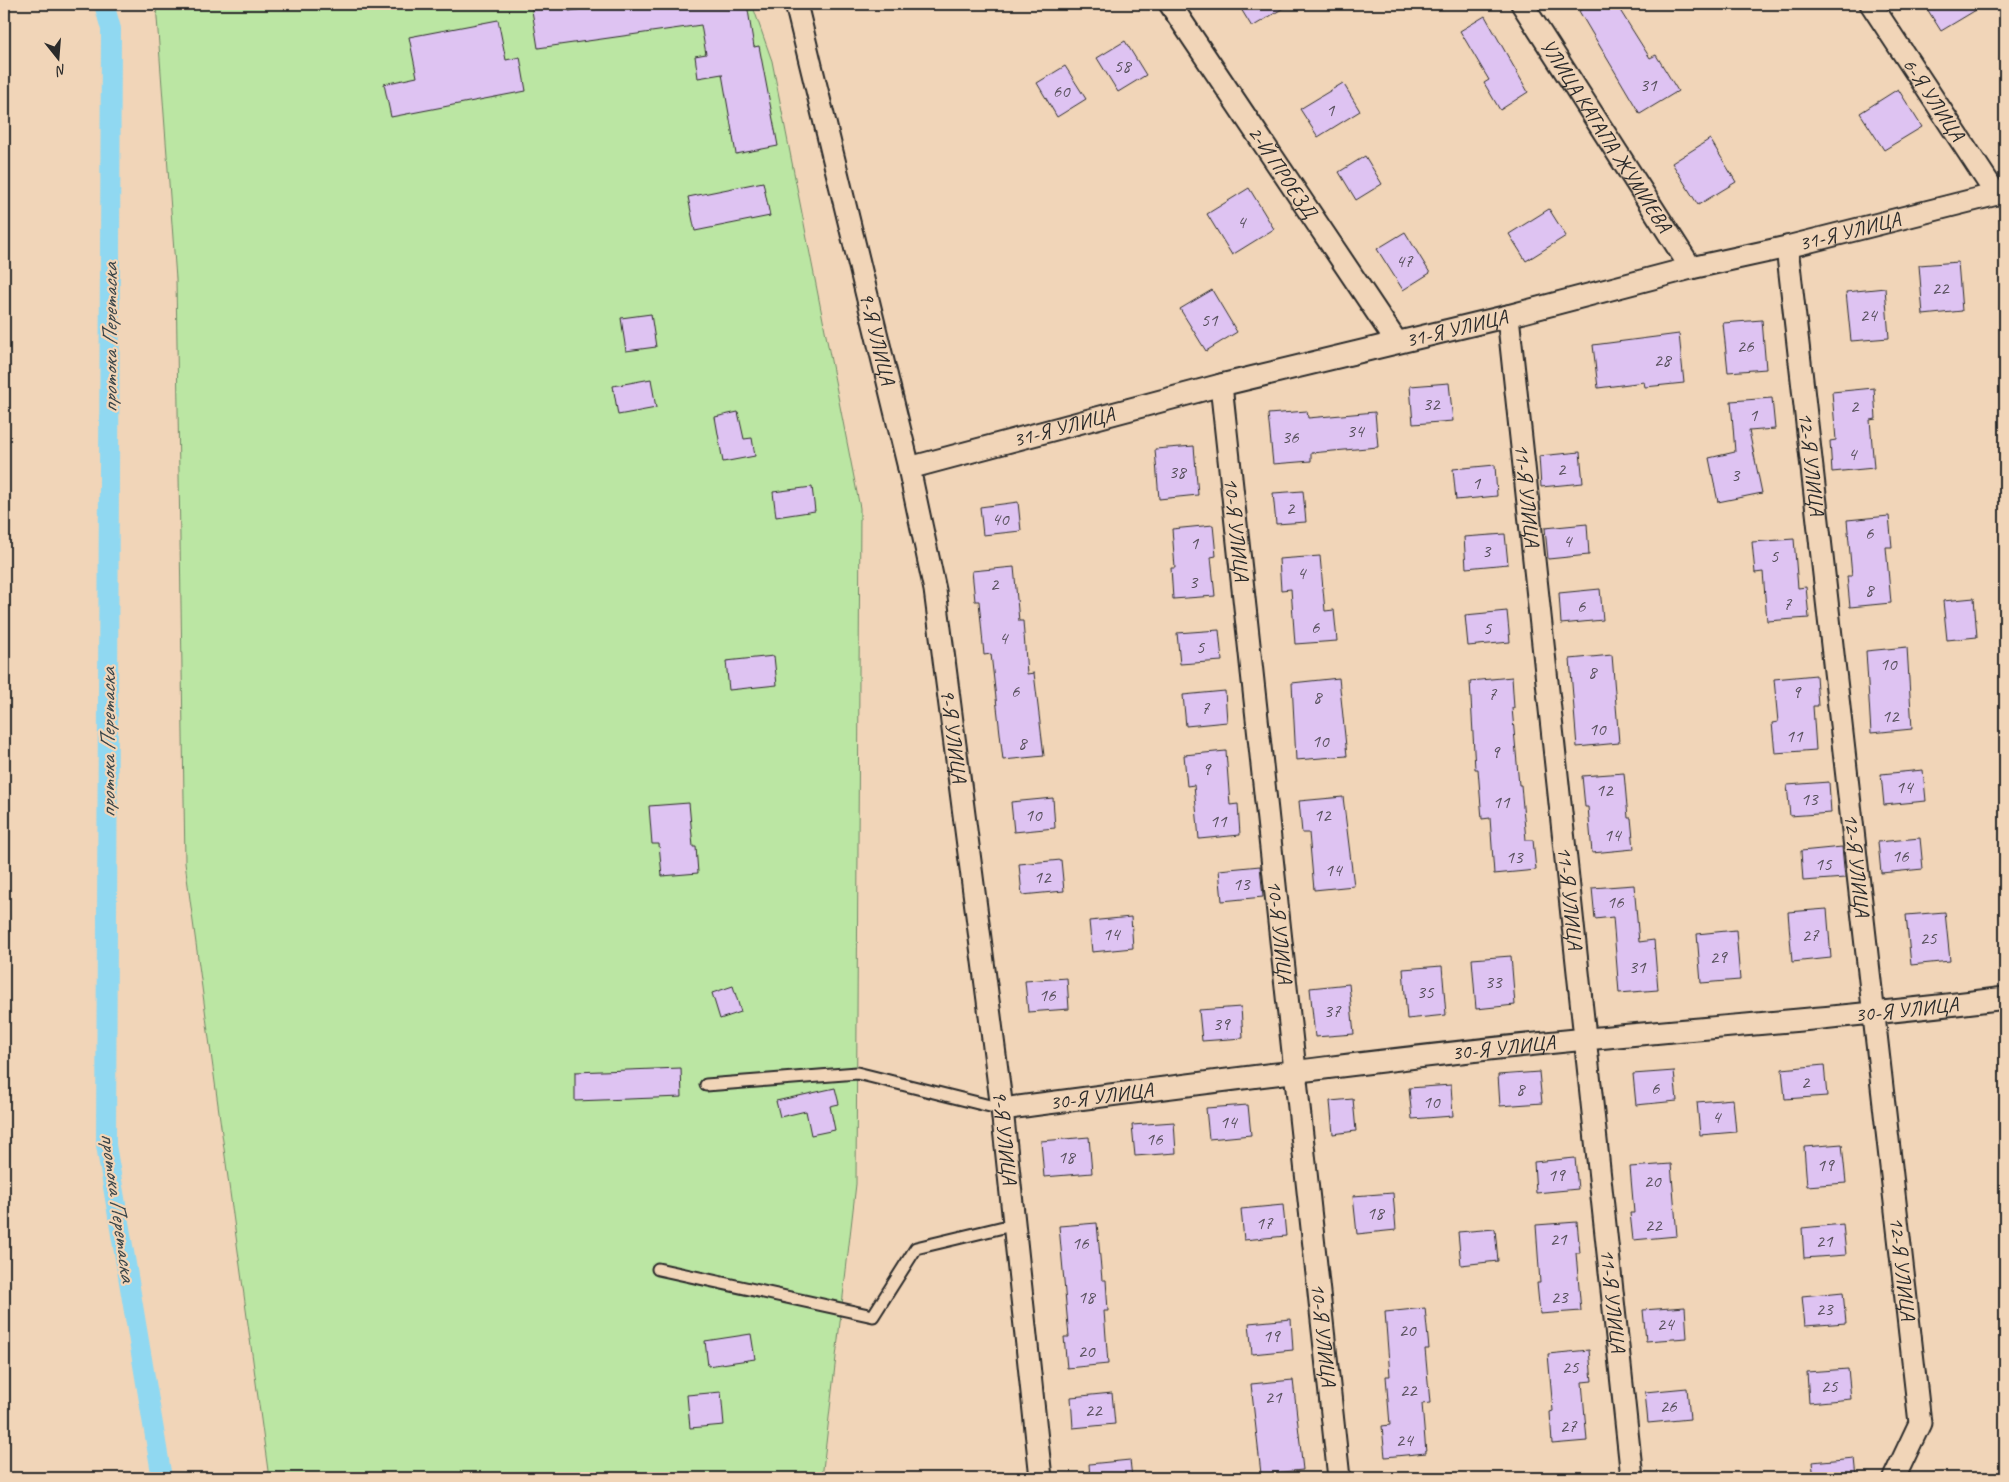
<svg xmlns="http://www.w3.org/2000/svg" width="2009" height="1482" font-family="Caveat,sans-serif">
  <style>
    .green { fill: #bbe6a3; stroke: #738867 }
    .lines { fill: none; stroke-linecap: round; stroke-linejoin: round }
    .canal { stroke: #90d8f1; stroke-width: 20 }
    .building { fill: #dec3f2; stroke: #2b2b2b }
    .lane-casing { stroke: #2b2b2b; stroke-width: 15 }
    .street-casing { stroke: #2b2b2b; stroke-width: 25 }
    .lane { stroke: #f1d5b8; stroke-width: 11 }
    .street { stroke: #f1d5b8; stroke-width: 21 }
    .labels { text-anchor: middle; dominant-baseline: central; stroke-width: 4.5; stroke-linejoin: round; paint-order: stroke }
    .number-label { font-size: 19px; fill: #58515d }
    .street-label { font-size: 21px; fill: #2b2b2b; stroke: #f1d5b8 }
    .water-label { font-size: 22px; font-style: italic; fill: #3a4549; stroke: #f1d5b8 }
  </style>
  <rect width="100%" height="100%" fill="#f1d5b8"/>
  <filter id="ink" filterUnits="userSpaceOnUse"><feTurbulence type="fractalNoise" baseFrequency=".02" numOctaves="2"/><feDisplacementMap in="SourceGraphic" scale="10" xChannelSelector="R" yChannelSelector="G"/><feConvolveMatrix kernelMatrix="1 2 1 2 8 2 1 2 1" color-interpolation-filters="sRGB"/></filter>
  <g filter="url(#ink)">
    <polygon class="green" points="156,4 752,4 772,61 860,508 856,1184 822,1478 269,1478 185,863 176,279"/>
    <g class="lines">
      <polyline class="canal" points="104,4 111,29 106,1145 162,1478"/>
    </g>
    <g class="building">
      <polygon points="531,4 568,4 569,11 619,4 747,4 754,47 759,46 778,146 736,154 722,74 698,78 695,56 706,54 701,25 538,48"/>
      <polygon points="1238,4 1290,4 1252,27"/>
      <polygon points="1591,4 1616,4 1650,58 1656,55 1678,91 1640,114 1579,11"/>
      <polygon points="1924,4 1986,4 1941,31"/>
      <polygon points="1485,16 1528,92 1500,110 1484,83 1489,80 1460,31"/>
      <polygon points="498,20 506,60 520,57 526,91 391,117 384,84 417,77 409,37"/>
      <polygon points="1125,41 1146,75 1118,92 1097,58"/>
      <polygon points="1065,66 1086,99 1057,117 1037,83"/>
      <polygon points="1343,83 1360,111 1318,137 1300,109"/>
      <polygon points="1898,89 1922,127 1884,150 1860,113"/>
      <polygon points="1710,139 1736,182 1698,205 1672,163"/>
      <polygon points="1365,156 1382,184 1356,200 1339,172"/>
      <polygon points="763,182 770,216 695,231 688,197"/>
      <polygon points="1249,188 1274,229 1232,255 1207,214"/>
      <polygon points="1549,209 1566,236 1526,261 1509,234"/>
      <polygon points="1405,232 1430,273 1403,290 1377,249"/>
      <polygon points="1958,262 1962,311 1923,315 1919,265"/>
      <polygon points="1885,288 1889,338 1851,341 1846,292"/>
      <polygon points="1212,290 1237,332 1206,351 1180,309"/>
      <polygon points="651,314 656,347 626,351 621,318"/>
      <polygon points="1762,320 1766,369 1728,372 1723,323"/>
      <polygon points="1679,334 1684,383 1645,387 1644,382 1598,388 1593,345"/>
      <polygon points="651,379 656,408 618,415 613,386"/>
      <polygon points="1449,383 1453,421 1413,424 1410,386"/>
      <polygon points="1874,388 1876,419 1870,420 1874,468 1832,472 1830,441 1836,440 1832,392"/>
      <polygon points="1772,398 1775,429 1749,431 1762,493 1718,502 1709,458 1735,452 1731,401"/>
      <polygon points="1307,411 1308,418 1375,412 1378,447 1311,453 1311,461 1273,464 1268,414"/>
      <polygon points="738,412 744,439 752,438 755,456 723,462 715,417"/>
      <polygon points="1194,446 1198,495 1159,499 1155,449"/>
      <polygon points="1580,452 1583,483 1541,487 1539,456"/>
      <polygon points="1495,465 1497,496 1456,500 1453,469"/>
      <polygon points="812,487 815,511 776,517 773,492"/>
      <polygon points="1303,491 1306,522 1276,524 1273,493"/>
      <polygon points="1018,502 1021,531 983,535 980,507"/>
      <polygon points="1889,516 1892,547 1886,547 1891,603 1850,607 1847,576 1852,576 1847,520"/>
      <polygon points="1587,524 1589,555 1548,559 1545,528"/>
      <polygon points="1213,525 1216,556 1211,557 1215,596 1173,599 1171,568 1175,568 1172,529"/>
      <polygon points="1505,534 1508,564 1466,568 1464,537"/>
      <polygon points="1794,539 1798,588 1806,587 1809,618 1767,621 1763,572 1755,573 1752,542"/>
      <polygon points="1320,556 1325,611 1334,610 1337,641 1295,644 1291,589 1281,590 1279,559"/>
      <polygon points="1014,567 1019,621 1023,621 1027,674 1034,673 1044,756 1003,760 991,654 984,655 979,601 975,601 972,571"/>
      <polygon points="1600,589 1603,620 1561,624 1559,593"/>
      <polygon points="1974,598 1977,637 1947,640 1943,601"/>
      <polygon points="1507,611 1510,642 1468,646 1465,615"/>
      <polygon points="1219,630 1222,661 1180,664 1177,633"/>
      <polygon points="1907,647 1912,729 1871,733 1866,651"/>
      <polygon points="1612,655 1619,743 1577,747 1570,659"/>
      <polygon points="774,656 777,685 729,690 726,661"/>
      <polygon points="1816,675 1818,706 1813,706 1816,750 1775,753 1772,723 1778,722 1774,679"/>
      <polygon points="1512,677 1514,708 1512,708 1519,785 1521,785 1526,840 1533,840 1536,870 1494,874 1490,818 1482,819 1478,769 1475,769 1470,681"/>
      <polygon points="1339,678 1347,756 1296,760 1292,683"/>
      <polygon points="1225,691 1227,722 1186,726 1183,695"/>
      <polygon points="1226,751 1230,805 1238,804 1240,835 1199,839 1194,785 1187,786 1184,755"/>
      <polygon points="1923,770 1926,801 1884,805 1881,774"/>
      <polygon points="1624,773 1628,818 1631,818 1634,849 1592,853 1588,807 1585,807 1582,776"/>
      <polygon points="1829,782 1831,813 1790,816 1787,785"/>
      <polygon points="1343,797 1354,886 1314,890 1309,833 1302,833 1299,801"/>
      <polygon points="1053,798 1055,828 1014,832 1011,802"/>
      <polygon points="689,803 693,847 696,847 698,873 662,876 659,844 652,844 649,806"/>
      <polygon points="1920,838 1923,869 1881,873 1878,842"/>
      <polygon points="1842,847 1845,878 1803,881 1801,851"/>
      <polygon points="1061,860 1064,891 1022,895 1019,864"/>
      <polygon points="1260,866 1263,897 1222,901 1219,870"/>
      <polygon points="1634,885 1639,942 1654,940 1658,990 1619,993 1613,917 1595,919 1592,888"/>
      <polygon points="1827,909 1831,958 1792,962 1788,912"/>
      <polygon points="1945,912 1950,961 1911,965 1906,915"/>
      <polygon points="1131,917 1133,948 1092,952 1089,921"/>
      <polygon points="1736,930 1740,980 1701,983 1697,934"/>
      <polygon points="1511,956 1515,1005 1476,1009 1472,959"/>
      <polygon points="1442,966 1446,1015 1407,1019 1403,969"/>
      <polygon points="1067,978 1069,1009 1028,1012 1025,981"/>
      <polygon points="1349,984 1354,1034 1315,1037 1310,988"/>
      <polygon points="733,986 741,1012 720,1019 712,993"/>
      <polygon points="1241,1007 1243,1038 1202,1041 1199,1010"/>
      <polygon points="1824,1065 1827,1096 1785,1099 1782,1069"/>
      <polygon points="681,1068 682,1097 575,1101 575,1072"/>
      <polygon points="1674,1071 1677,1101 1636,1105 1633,1074"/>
      <polygon points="1539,1072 1542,1103 1500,1106 1498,1075"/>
      <polygon points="1451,1085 1453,1116 1412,1119 1409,1088"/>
      <polygon points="835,1088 839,1104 830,1106 835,1130 811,1135 806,1111 780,1117 776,1101"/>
      <polygon points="1353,1099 1356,1131 1333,1134 1330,1101"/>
      <polygon points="1733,1099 1736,1132 1700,1135 1697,1102"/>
      <polygon points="1248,1105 1251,1135 1209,1139 1206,1108"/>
      <polygon points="1174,1122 1176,1153 1135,1156 1132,1125"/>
      <polygon points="1089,1137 1092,1173 1044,1177 1041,1141"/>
      <polygon points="1842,1144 1846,1183 1807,1186 1804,1147"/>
      <polygon points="1575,1158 1578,1189 1536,1193 1534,1162"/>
      <polygon points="1671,1164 1677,1236 1633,1240 1630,1213 1634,1213 1630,1167"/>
      <polygon points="1393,1193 1396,1230 1357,1234 1353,1196"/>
      <polygon points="1283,1205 1286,1236 1244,1240 1241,1209"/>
      <polygon points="1577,1222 1580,1253 1576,1253 1581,1311 1540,1314 1537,1283 1540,1283 1536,1225"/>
      <polygon points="1097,1223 1102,1280 1106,1280 1108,1311 1104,1311 1108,1364 1067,1368 1064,1337 1069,1337 1059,1226"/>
      <polygon points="1843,1224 1846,1255 1804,1258 1802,1228"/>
      <polygon points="1495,1229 1498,1261 1461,1265 1458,1232"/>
      <polygon points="1843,1292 1846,1323 1805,1326 1802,1296"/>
      <polygon points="1685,1307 1687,1338 1646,1341 1643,1310"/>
      <polygon points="1425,1308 1429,1349 1425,1349 1430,1403 1422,1404 1426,1453 1385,1457 1382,1426 1390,1425 1386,1376 1390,1376 1385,1312"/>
      <polygon points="1291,1319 1293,1350 1252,1354 1249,1323"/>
      <polygon points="751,1334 755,1359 708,1366 705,1341"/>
      <polygon points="1589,1350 1592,1381 1582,1382 1587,1441 1552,1444 1550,1412 1553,1411 1548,1354"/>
      <polygon points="1848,1369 1851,1399 1809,1403 1807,1372"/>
      <polygon points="1293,1380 1303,1470 1261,1474 1251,1384"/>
      <polygon points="1687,1388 1690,1419 1648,1423 1645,1392"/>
      <polygon points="721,1392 724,1425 690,1428 687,1395"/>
      <polygon points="1112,1393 1115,1424 1073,1428 1071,1397"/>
      <polygon points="1854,1458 1856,1478 1814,1478 1812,1462"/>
      <polygon points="1130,1460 1132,1478 1090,1478 1089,1464"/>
    </g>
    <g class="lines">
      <g class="lane-casing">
        <g id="lane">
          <polyline points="706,1085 857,1073 1002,1109"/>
          <polyline points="658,1269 873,1316 916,1248 1012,1225"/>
        </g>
      </g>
      <g class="street-casing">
        <g id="street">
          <path id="s1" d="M796,4L909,468L935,590L1002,1109L1041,1478"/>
          <path id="s2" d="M1170,4L1396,341"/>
          <path id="s3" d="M1522,4L1691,268"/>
          <path id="s4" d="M1871,4L1996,194"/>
          <path id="s5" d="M1787,247L1920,1423L1894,1478"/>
          <path id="s6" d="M1508,316L1632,1478"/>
          <path id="s7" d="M1221,385L1339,1478"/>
          <path id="s8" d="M909,468L1221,385L1508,316L1691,268L1787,247L2005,192"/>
          <path id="s9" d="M1002,1109C1196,1084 1391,1058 1586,1039C1726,1026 1866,1016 2005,998"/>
        </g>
      </g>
      <use href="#lane" class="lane"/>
      <use href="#street" class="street"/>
    </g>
  </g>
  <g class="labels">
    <g class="number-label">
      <text x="1122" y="66">58</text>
      <text x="1648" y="85">31</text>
      <text x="1061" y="91">60</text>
      <text x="1330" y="110">1</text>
      <text x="1241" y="222">4</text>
      <text x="1404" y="261">47</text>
      <text x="1940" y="288">22</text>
      <text x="1868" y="315">24</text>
      <text x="1209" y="320">51</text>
      <text x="1745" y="346">26</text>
      <text x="1662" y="360">28</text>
      <text x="1431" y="404">32</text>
      <text x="1854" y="406">2</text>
      <text x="1753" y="415">1</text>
      <text x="1355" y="431">34</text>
      <text x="1290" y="437">36</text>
      <text x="1852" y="454">4</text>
      <text x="1561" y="469">2</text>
      <text x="1177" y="472">38</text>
      <text x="1735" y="475">3</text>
      <text x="1476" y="483">1</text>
      <text x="1290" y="508">2</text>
      <text x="1000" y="519">40</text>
      <text x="1869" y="533">6</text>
      <text x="1567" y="541">4</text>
      <text x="1194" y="543">1</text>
      <text x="1486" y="551">3</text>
      <text x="1774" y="556">5</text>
      <text x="1301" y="573">4</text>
      <text x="1193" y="582">3</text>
      <text x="994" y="584">2</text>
      <text x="1869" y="590">8</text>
      <text x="1787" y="604">7</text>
      <text x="1581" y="606">6</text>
      <text x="1315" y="627">6</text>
      <text x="1487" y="628">5</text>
      <text x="1003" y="638">4</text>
      <text x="1200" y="647">5</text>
      <text x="1888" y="664">10</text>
      <text x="1592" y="672">8</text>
      <text x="1015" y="691">6</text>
      <text x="1796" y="692">9</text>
      <text x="1492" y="694">7</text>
      <text x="1317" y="697">8</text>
      <text x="1205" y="708">7</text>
      <text x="1890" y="716">12</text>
      <text x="1597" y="729">10</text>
      <text x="1794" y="736">11</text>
      <text x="1320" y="741">10</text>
      <text x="1022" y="743">8</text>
      <text x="1495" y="752">9</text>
      <text x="1206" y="769">9</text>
      <text x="1904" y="787">14</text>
      <text x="1604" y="790">12</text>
      <text x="1809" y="799">13</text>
      <text x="1501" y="802">11</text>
      <text x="1033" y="815">10</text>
      <text x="1322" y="815">12</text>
      <text x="1218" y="821">11</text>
      <text x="1612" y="835">14</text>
      <text x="1900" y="856">16</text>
      <text x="1514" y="857">13</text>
      <text x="1823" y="864">15</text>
      <text x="1333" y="870">14</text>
      <text x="1042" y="877">12</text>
      <text x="1241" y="884">13</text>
      <text x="1615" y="902">16</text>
      <text x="1111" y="934">14</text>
      <text x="1810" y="935">27</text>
      <text x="1928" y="938">25</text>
      <text x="1718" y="957">29</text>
      <text x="1637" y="967">31</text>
      <text x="1493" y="982">33</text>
      <text x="1425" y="992">35</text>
      <text x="1047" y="995">16</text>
      <text x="1332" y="1011">37</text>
      <text x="1221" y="1024">39</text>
      <text x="1805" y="1082">2</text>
      <text x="1655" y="1088">6</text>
      <text x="1520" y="1089">8</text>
      <text x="1431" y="1102">10</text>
      <text x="1716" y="1117">4</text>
      <text x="1228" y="1122">14</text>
      <text x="1154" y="1139">16</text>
      <text x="1066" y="1157">18</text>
      <text x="1825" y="1165">19</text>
      <text x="1556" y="1175">19</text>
      <text x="1652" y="1181">20</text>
      <text x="1375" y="1213">18</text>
      <text x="1264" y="1223">17</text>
      <text x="1653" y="1225">22</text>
      <text x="1558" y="1239">21</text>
      <text x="1824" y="1241">21</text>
      <text x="1080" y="1243">16</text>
      <text x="1086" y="1297">18</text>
      <text x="1559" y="1297">23</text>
      <text x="1824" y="1309">23</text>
      <text x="1665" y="1324">24</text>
      <text x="1407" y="1330">20</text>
      <text x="1271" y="1336">19</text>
      <text x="1086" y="1351">20</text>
      <text x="1570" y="1367">25</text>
      <text x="1829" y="1386">25</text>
      <text x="1408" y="1390">22</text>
      <text x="1273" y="1397">21</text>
      <text x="1668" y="1406">26</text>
      <text x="1093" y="1410">22</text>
      <text x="1568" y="1426">27</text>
      <text x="1404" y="1440">24</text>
    </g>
    <g class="street-label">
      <text stroke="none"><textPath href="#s4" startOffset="114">6-Я УЛИЦА</textPath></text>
      <text stroke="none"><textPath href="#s3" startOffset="156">УЛИЦА КАТАПА ЖУМИЕВА</textPath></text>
      <text stroke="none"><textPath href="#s2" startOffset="202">2-Й ПРОЕЗД</textPath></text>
      <text stroke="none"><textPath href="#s8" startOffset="970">31-Я УЛИЦА</textPath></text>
      <text stroke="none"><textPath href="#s8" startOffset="565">31-Я УЛИЦА</textPath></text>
      <text stroke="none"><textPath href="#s1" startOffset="344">9-Я УЛИЦА</textPath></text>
      <text stroke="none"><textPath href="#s8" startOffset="160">31-Я УЛИЦА</textPath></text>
      <text stroke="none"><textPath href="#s5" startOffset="218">12-Я УЛИЦА</textPath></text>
      <text stroke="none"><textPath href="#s6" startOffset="180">11-Я УЛИЦА</textPath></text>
      <text stroke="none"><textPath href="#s7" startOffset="145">10-Я УЛИЦА</textPath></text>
      <text stroke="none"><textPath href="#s1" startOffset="749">9-Я УЛИЦА</textPath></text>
      <text stroke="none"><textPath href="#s5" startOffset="622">12-Я УЛИЦА</textPath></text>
      <text stroke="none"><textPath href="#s6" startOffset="585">11-Я УЛИЦА</textPath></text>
      <text stroke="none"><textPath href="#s7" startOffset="550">10-Я УЛИЦА</textPath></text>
      <text stroke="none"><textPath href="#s9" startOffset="910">30-Я УЛИЦА</textPath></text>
      <text stroke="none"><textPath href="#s9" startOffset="505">30-Я УЛИЦА</textPath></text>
      <text stroke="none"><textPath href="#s9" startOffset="100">30-Я УЛИЦА</textPath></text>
      <text stroke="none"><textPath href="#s1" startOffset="1154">9-Я УЛИЦА</textPath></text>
      <text stroke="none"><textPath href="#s5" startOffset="1028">12-Я УЛИЦА</textPath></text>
      <text stroke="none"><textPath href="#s6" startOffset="990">11-Я УЛИЦА</textPath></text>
      <text stroke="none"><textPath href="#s7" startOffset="955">10-Я УЛИЦА</textPath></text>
    </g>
    <g class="water-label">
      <text transform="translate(110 338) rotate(-90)">протока Перетаска</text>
      <text transform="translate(108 743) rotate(-90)">протока Перетаска</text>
      <text transform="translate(118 1207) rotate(82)">протока Перетаска</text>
    </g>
  </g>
  <rect width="2009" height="1482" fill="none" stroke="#f1d5b8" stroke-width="20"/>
  <rect x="10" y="10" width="1989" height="1462" fill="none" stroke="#2b2b2b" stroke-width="2" filter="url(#ink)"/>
  <g transform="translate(58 58) rotate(163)" stroke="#f1d5b8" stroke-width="4" paint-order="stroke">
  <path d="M0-4L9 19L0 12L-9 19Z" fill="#2b2b2b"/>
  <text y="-8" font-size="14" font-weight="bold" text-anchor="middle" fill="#2b2b2b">N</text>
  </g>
</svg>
